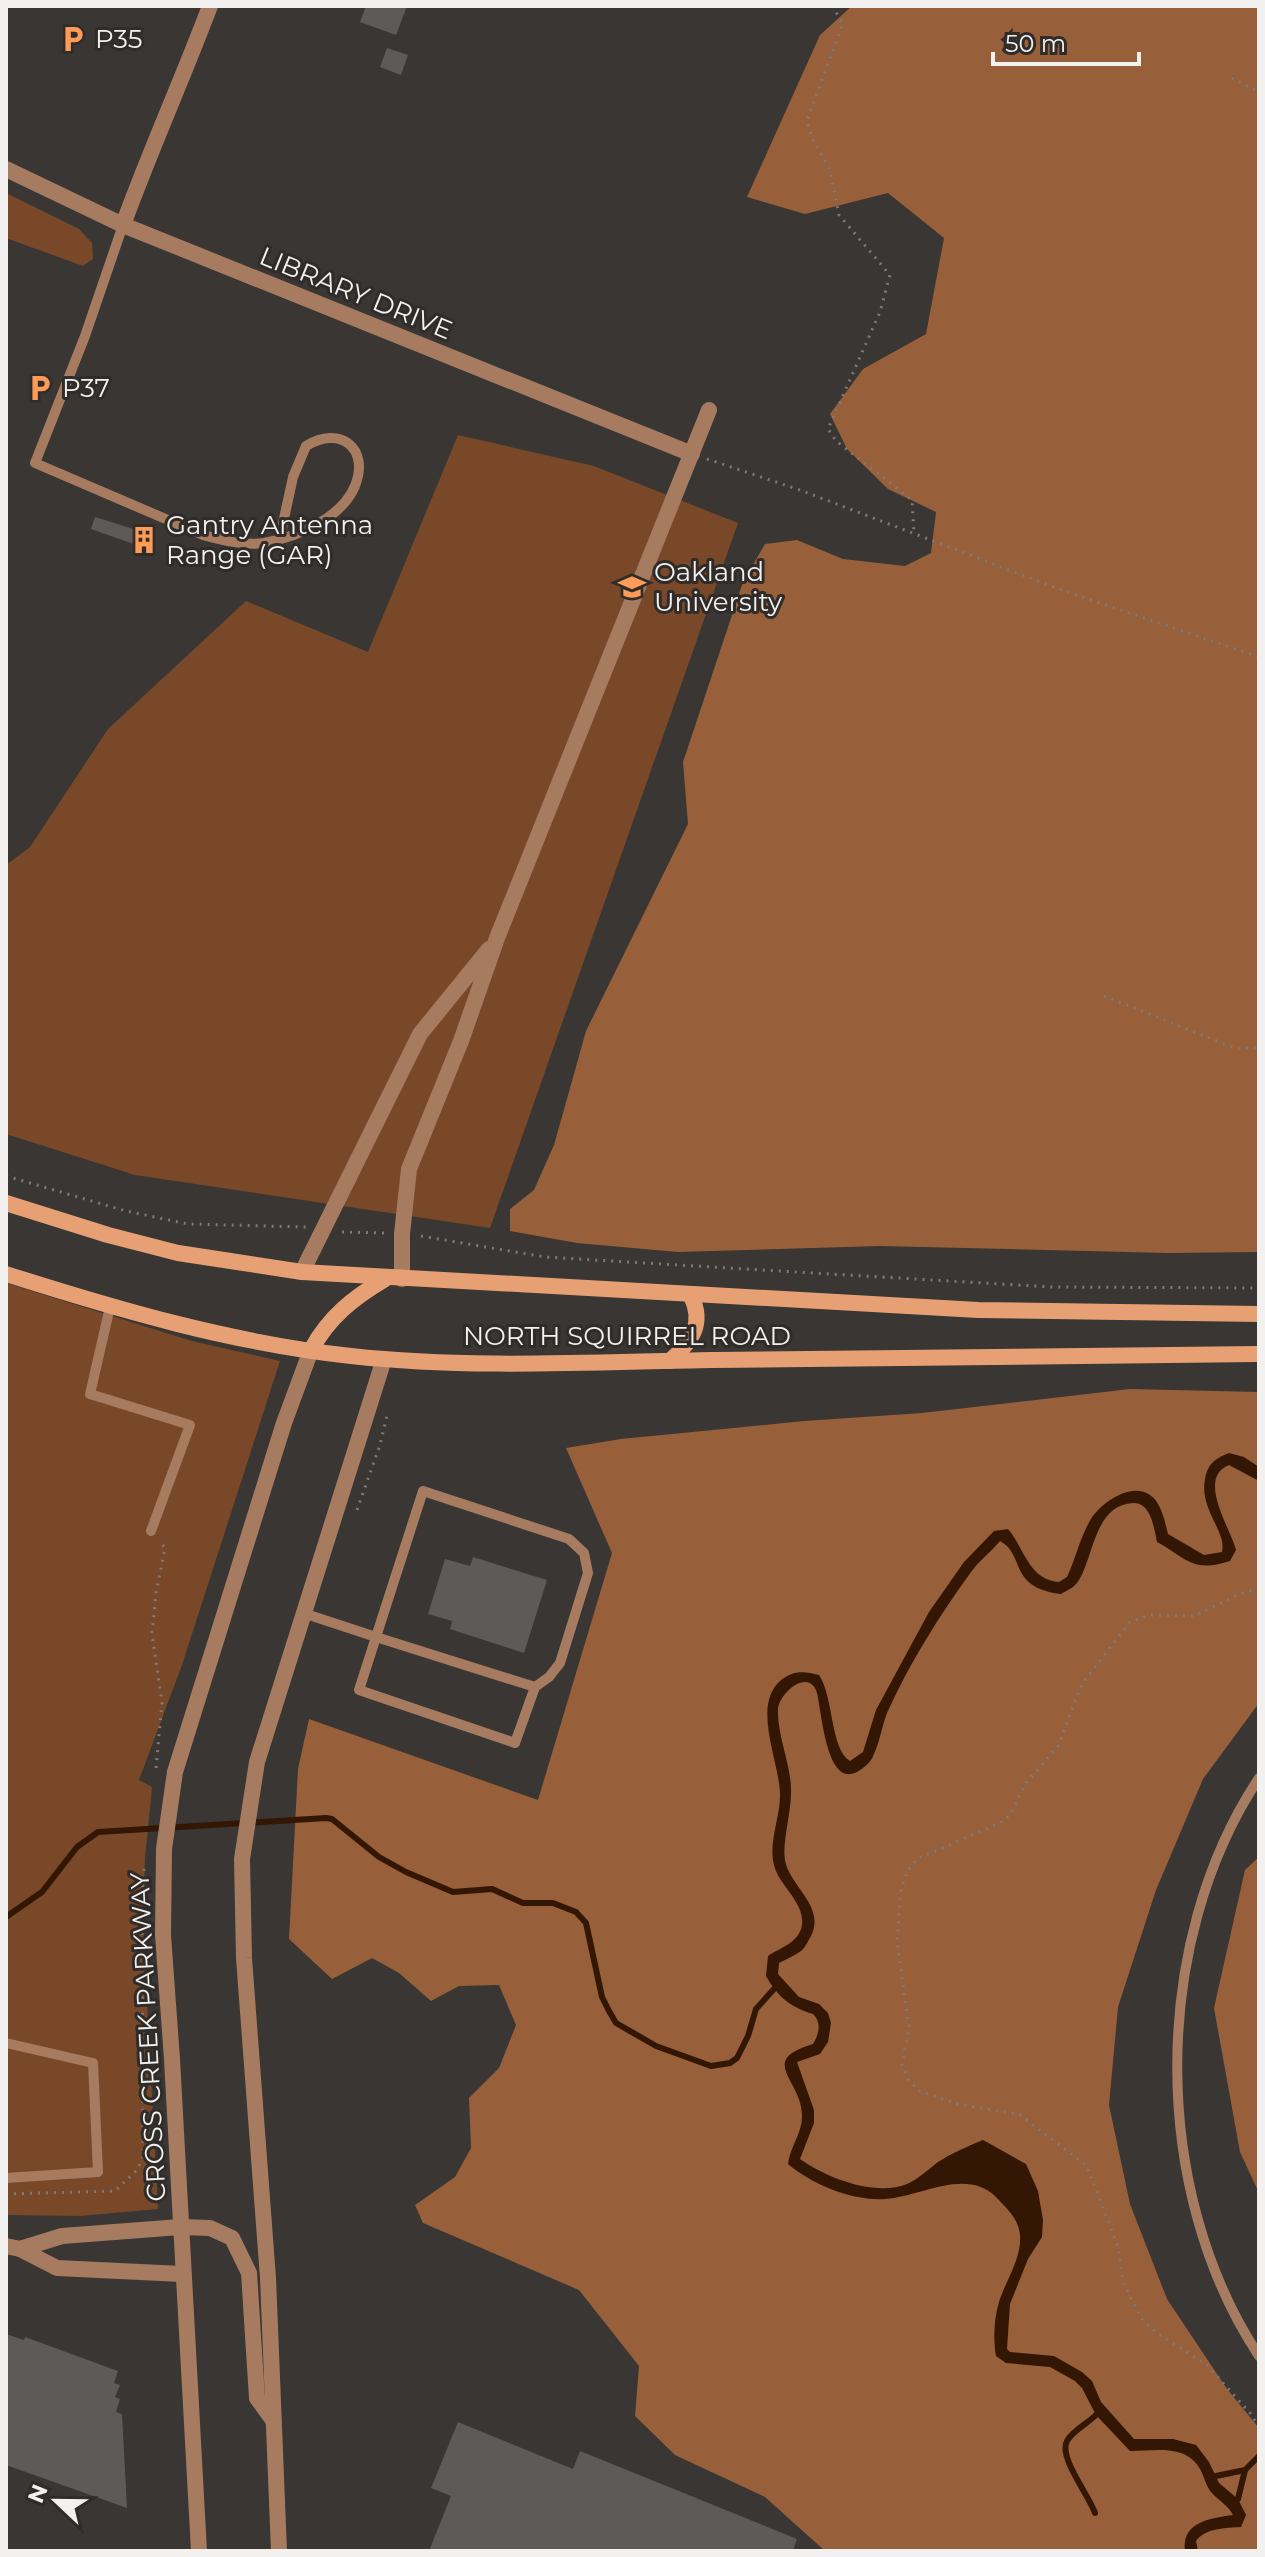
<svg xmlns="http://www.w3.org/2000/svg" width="1265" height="2557" font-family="Montserrat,sans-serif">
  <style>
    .green { fill: #794828 }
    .forest { fill: #985f3b }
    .water { fill: #331704 }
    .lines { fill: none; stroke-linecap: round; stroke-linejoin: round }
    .stream { stroke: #331704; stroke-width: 6 }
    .building { fill: #5e5a57 }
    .path { stroke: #7d7a78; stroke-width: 3; stroke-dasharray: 2 6; stroke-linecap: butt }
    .service { stroke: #a77b60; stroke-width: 10 }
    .minor { stroke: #a77b60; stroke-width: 16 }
    .tertiary { stroke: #a77b60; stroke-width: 16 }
    .secondary { stroke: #e6a074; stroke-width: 16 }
    .labels { text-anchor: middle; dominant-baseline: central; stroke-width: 6; stroke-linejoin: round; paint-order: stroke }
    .poi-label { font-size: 26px; fill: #f3f1ef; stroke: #2f2c29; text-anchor: start }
    .street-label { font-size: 26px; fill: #f3f1ef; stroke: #2f2c29 }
  </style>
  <rect width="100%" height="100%" fill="#393633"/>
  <g class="green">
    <polygon points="6,193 79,229 92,243 93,259 83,266 6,238"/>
    <polygon points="458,435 594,466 738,523 490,1228 135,1175 6,1134 6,865 30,847 108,729 246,601 368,652"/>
    <polygon points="6,1283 192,1341 280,1361 182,1665 139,1780 152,1787 145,1859 143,1927 158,2209 80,2216 6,2215"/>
  </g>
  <g class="forest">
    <polygon points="852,6 1259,6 1259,1252 1167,1253 880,1246 678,1252 577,1243 510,1231 510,1209 534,1190 554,1145 586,1031 688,824 683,762 743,582 765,544 797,540 843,559 905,566 931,553 936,512 888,489 847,449 830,414 863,369 926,334 944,238 888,193 805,214 747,197 820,35"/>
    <polygon points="1130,1389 1259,1392 1259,1703 1203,1779 1156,1890 1118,2007 1109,2105 1130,2204 1167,2299 1227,2389 1259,2428 1259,2551 825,2551 765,2497 675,2455 635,2416 639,2366 579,2290 423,2223 415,2205 455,2177 471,2148 469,2098 499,2068 516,2025 499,1985 459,1986 431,2001 399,1973 372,1958 332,1979 289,1939 298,1769 309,1719 538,1800 612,1553 566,1448 621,1439 804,1421 922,1413"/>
    <polygon points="1259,1857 1259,2193 1240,2152 1214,2008 1245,1870"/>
  </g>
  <path class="water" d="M1229,1453L1244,1457L1259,1467V1481L1229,1465C1196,1478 1231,1529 1236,1550L1230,1561C1192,1573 1188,1559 1157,1542C1154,1528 1151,1502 1133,1503C1093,1505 1094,1560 1077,1583C1073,1588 1066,1591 1061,1594C1007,1587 1026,1555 1000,1541C991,1552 979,1561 971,1572C939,1616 909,1664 887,1713C882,1726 880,1741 874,1754C872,1760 868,1764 863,1768C825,1799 822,1705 816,1690C806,1669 779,1694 778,1709C777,1737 792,1766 791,1793C791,1814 782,1842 785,1860C789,1886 826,1906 811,1936C808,1941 805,1948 801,1951C794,1956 786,1959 779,1963L778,1974L799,1997L819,2004L828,2013L831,2023L828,2042L820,2054L797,2062L814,2110V2123L800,2159C827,2178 875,2197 907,2184C918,2179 929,2169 938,2162C952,2153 968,2146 983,2140L1026,2164L1038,2191L1043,2220L1042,2237L1028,2259L1010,2304L1007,2349L1010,2352L1054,2356L1082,2372L1092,2381L1101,2402L1134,2439H1173L1196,2445L1209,2462L1219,2483L1238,2499L1246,2515L1241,2527C1226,2528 1205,2528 1196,2541L1198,2551H1185C1181,2522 1211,2518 1233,2515C1228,2505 1219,2501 1211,2492C1206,2486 1204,2476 1200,2469C1186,2444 1155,2451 1130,2451L1096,2415L1082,2388L1075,2381L1050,2367L1006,2363L996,2356C993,2340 994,2318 999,2302C1006,2279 1027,2251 1018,2226C1014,2214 1004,2206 996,2197C966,2167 920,2197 885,2199C852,2201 813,2185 788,2164C790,2147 802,2133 802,2117C803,2080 756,2061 813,2044C819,2034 822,2023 813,2014C790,2007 778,1997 766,1976L768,1956C781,1947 799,1943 802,1925C805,1902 779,1886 774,1865C768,1842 781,1816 780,1793C779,1761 752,1706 780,1681C793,1670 804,1671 819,1675C834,1697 830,1749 850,1761L863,1752L876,1710L929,1612L964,1562L994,1531L1008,1529C1025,1549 1028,1579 1059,1582L1067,1577C1076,1558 1080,1537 1091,1519C1102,1502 1131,1482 1150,1495C1161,1502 1165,1522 1168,1534L1204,1555L1222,1552C1227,1531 1199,1510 1205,1479C1208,1464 1214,1459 1229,1453Z"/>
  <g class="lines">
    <g class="stream">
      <polyline points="6,1917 42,1892 77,1847 98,1832 326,1818 332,1819 379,1857 406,1872 453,1892 492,1889 523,1903 553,1903 576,1912 586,1923 602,1997 609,2011 616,2023 656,2046 711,2066 730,2063 737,2058 748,2036 756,2009 774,1989"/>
      <polyline points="1216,2476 1245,2470 1259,2456"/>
      <polyline points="1238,2499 1245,2470"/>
      <path d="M1095,2513C1089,2495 1058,2457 1067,2441C1071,2432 1088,2423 1096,2415"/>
    </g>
  </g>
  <g class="building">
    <polygon points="366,6 407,6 396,35 360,22"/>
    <polygon points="387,48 408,55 401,75 380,67"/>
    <polygon points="95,517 153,535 148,549 91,529"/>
    <polygon points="473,1557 547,1580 524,1653 450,1629 452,1621 428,1614 445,1559 470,1566"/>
    <polygon points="6,2334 24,2340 25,2337 118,2371 114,2383 120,2385 115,2397 120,2399 116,2412 122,2414 127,2508 6,2465"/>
    <polygon points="458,2422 573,2469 580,2451 797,2539 793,2551 429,2551 451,2496 431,2488"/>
  </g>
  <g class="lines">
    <g class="path">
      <polyline points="832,6 843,23 807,121 812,138 830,170 839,215 890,275 880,312 828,429 836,441 912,500 914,534"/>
      <polyline points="1232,78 1259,92"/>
      <polyline points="707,459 800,490 1059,589 1259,657"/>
      <polyline points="1104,996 1237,1049 1259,1047"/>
      <polyline points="6,1176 126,1211 188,1224 306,1227"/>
      <polyline points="342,1232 386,1233"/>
      <polyline points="421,1236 545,1257 745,1269 1052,1287 1259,1288"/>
      <polyline points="357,1510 380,1445 388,1411"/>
      <polyline points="1259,1588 1237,1595 1194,1616 1150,1615 1130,1622 1082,1684 1058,1746 1026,1783 1010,1815 1000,1823 917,1859 907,1872 901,1889 897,1941 909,2028 902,2064 908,2079 919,2091 958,2104 1020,2115 1087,2166 1118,2247 1123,2282 1141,2318 1157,2333 1207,2365 1250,2413 1259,2427"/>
      <polyline points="156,1768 162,1703 152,1634 156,1593 165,1548 161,1543"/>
      <polyline points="6,2194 115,2191 137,2170 143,2157 142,1904 144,1867"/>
    </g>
    <g class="service">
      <path d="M123,225L85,336L35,463L203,535C222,540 244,546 264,543C297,537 341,519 355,486C370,448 340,425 306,446L293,477L280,537"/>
      <polyline points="110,1307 90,1394 190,1425 151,1531"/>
      <polyline points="306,1614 376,1637 423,1491 569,1539 584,1553 588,1573 560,1663 549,1677 535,1687 515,1743 359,1690 376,1637 535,1687"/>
      <path d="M1259,1778C1150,1942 1150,2191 1259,2356"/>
      <polyline points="6,2043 93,2063 98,2172 6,2178"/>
    </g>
    <g class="minor">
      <polyline points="6,169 123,225 692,454"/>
      <path d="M123,225C150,151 182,80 210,6"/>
      <polyline points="302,1272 420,1034 489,949"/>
      <polyline points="402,1279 402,1234 409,1169 461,1041 497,938 709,410"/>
      <polyline points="6,2246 20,2249 57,2268 182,2274"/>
      <polyline points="20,2249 62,2236 180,2227"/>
    </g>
    <g class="tertiary">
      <polyline points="180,2227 210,2228 232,2238 249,2273 257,2398 273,2420"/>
      <polyline points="199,2551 172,2059 163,1935 164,1849 175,1772 284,1423 311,1350"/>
      <polyline points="279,2551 268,2278 244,1958 242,1859 257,1762 384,1359"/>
    </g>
    <g class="secondary">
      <polyline points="6,1203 108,1235 178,1253 302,1272 978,1310 1259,1314"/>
      <path d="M6,1274C119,1310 232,1343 351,1356C470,1369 593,1362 713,1360C895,1358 1077,1356 1259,1354"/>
      <path d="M311,1350C329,1317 353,1298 385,1279"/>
      <path d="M670,1361C691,1342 705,1324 691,1296"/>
    </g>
  </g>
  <defs>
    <g id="parking-bare" transform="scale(2.16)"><path d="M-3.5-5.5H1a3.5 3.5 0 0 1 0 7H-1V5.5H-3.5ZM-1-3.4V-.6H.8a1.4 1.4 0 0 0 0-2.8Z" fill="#fe9b59" stroke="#2f2c29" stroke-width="2.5" paint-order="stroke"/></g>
    <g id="building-bare" transform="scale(2.16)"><path d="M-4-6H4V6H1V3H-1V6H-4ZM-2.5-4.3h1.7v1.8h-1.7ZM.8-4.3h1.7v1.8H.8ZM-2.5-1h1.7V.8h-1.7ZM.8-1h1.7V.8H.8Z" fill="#fe9b59" stroke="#2f2c29" stroke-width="2.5" paint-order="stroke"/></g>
    <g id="university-bare" transform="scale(2.16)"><path d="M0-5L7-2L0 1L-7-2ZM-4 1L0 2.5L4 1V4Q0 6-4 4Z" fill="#fe9b59" stroke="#2f2c29" stroke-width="2.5" paint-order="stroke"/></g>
  </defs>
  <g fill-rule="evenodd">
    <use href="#parking-bare" x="73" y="39"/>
    <use href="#parking-bare" x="40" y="388"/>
    <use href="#building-bare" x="144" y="540"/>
    <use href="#university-bare" x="632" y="587"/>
  </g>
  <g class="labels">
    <g class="poi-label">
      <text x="95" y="39">P35</text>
      <text x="62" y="388">P37</text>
      <text x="166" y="525">Gantry Antenna<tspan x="166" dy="30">Range (GAR)</tspan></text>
      <text x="654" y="572">Oakland<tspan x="654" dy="30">University</tspan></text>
    </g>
    <g class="street-label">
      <text transform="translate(356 293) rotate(22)">LIBRARY DRIVE</text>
      <text x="627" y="1336">NORTH SQUIRREL ROAD</text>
      <text transform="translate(148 2037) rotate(-93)">CROSS CREEK PARKWAY</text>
    </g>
  </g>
  <rect width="1265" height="2557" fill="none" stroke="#f3f1ef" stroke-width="16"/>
  <g transform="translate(56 2501) rotate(292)" stroke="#2f2c29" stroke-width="6" paint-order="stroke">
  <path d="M0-6L14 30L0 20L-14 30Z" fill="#f3f1ef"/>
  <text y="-12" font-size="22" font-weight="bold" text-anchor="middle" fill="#f3f1ef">N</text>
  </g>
  <path d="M993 52v12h146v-12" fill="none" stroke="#f3f1ef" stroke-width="4"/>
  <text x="1005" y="52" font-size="24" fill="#f3f1ef" stroke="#2f2c29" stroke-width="6" paint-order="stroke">50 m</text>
</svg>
